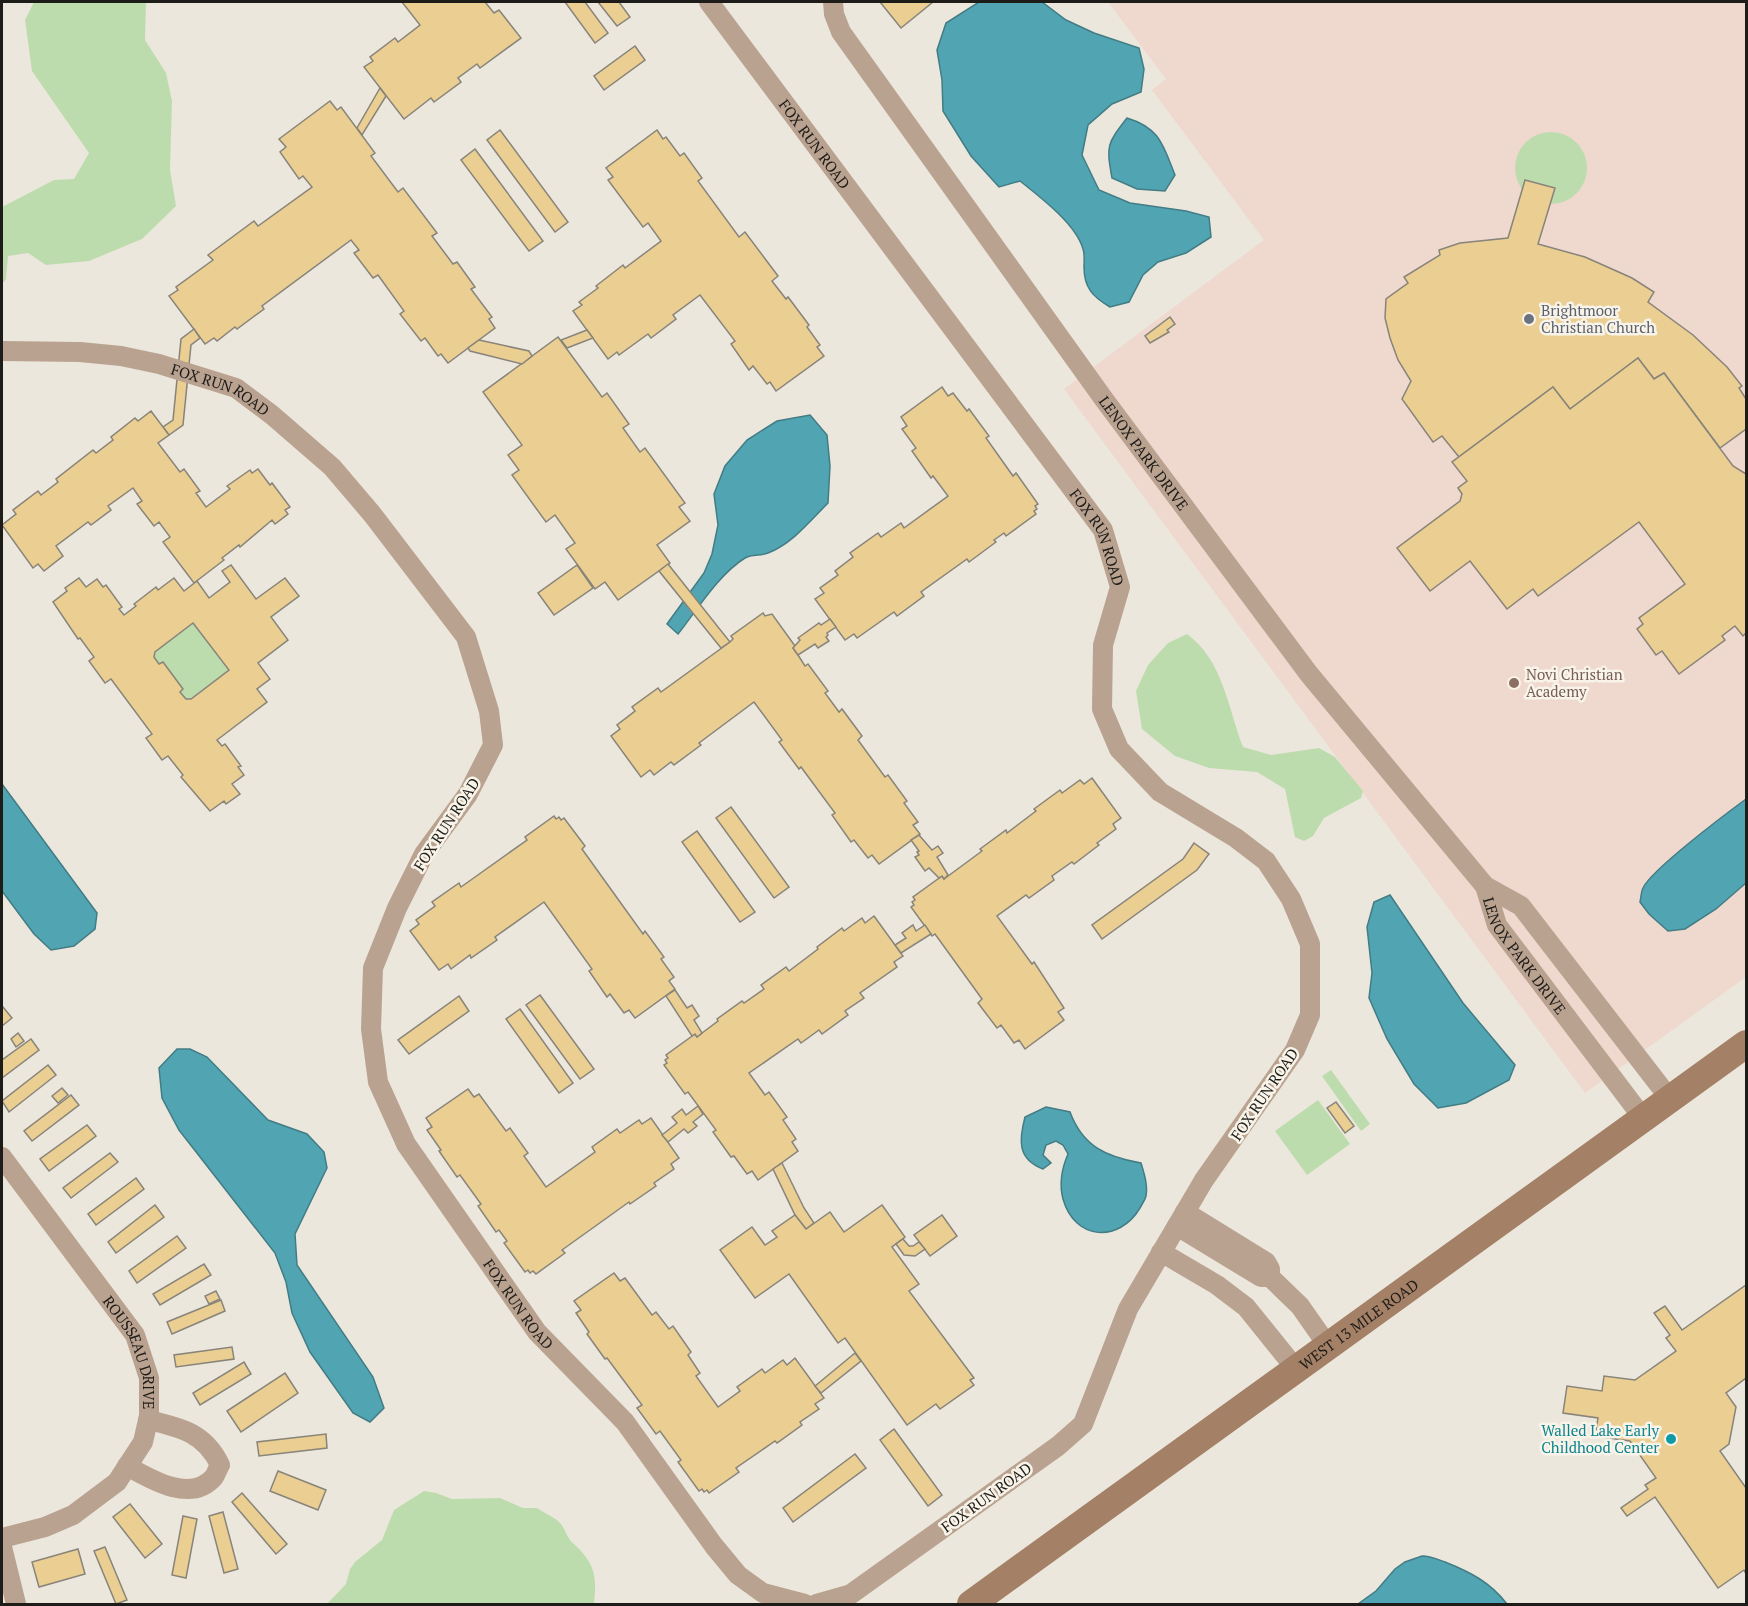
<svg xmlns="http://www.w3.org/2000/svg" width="1748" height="1606" font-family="'PT Serif',serif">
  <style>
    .education { fill: #efd8cd }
    .green { fill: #bddcad }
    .water { fill: #51a5b3; stroke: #427c84; stroke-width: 1.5 }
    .building { fill: #eace92; stroke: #88847a; stroke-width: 1.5; fill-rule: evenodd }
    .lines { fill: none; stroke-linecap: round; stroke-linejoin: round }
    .street { stroke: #baa290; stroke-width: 20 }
    .secondary { stroke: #a38066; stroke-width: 28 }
    .worship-dot { fill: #6b7280; stroke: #f9f4e9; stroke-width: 2 }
    .education-dot { fill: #8d6e63; stroke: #f9f4e9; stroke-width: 2 }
    .culture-dot { fill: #0f9aa8; stroke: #f9f4e9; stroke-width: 2 }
    .labels { text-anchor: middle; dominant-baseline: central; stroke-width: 5; stroke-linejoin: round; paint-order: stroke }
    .street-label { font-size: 15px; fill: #1e1c18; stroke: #f9f4e9 }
    .worship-label { font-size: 15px; fill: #5b616d; stroke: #f9f4e9; text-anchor: start }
    .education-label { font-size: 15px; fill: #785e54; stroke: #f9f4e9; text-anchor: start }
    .culture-label { font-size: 15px; fill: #0d838f; stroke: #f9f4e9; text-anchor: end }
  </style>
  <rect width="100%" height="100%" fill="#ece7dc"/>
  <polygon class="education" points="1108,2 1746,2 1746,977 1585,1093 1064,389 1264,240 1152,90 1166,79"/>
  <g class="green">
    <polygon points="34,2 146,2 145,40 166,73 172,101 170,170 176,206 142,239 89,261 46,265 28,253 8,256 6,279 2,284 2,207 54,180 74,179 89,153 32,71 25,20"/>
    <circle cx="1551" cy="168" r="36"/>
    <polygon points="193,623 229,670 191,699 186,699 180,692 183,689 163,662 159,664 154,657 155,652"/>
    <path d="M1187,634C1223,660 1228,708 1243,747L1271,755L1319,748L1335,757L1363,791L1361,798L1324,818L1313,836L1304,841L1295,837L1285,789L1257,772L1209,768L1175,756L1142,729L1136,691L1148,665L1168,643Z"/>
    <polygon points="1331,1070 1370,1124 1361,1131 1322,1076"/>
    <polygon points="1318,1100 1350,1144 1307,1175 1275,1131"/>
    <path d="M424,1491L436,1493L452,1499L500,1498L523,1508H537C544,1513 555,1517 561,1524C566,1530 567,1539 574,1544C595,1564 597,1575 594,1604H327L346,1584L350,1569L355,1562L382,1540L394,1510Z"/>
  </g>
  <g class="water">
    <path d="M979,2H1042L1066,20L1094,33L1139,48L1144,69L1141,92L1112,104L1088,125L1082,155L1099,190L1130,203L1186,211L1209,217L1211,237L1186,253L1158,262L1143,275L1129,302L1110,307C1093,297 1084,288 1084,267C1084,262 1085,254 1083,249C1076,224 1040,197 1020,181L999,187L971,156L943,111L942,80L937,50L946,23Z"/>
    <path d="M1127,118C1160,128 1163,145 1175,175L1165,191L1137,189L1112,178C1106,145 1107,144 1127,118Z"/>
    <path d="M810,415L827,435L830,466L828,503C810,521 792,544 768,553C761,556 752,554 745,558C719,574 697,610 678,634L667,624L704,573L712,554L718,525L714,494L725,466L747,440L777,421Z"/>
    <polygon points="2,784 97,913 95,929 74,946 51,950 34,934 2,891"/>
    <path d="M1746,799V883L1716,909L1685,929L1668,931L1649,914L1640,902C1641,898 1641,892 1643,888C1651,870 1727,813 1746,799Z"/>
    <polygon points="1390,895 1463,1003 1515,1065 1509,1080 1466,1103 1438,1108 1414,1084 1387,1039 1369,998 1372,973 1367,927 1374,902"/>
    <polygon points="177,1049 190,1049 207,1057 268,1120 307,1134 324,1152 327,1168 295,1234 297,1265 373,1377 384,1408 370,1422 353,1413 310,1352 292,1313 286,1282 275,1253 179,1130 162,1098 159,1068"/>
    <path d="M1046,1107L1070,1112C1083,1147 1107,1157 1141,1163C1144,1173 1148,1185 1146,1196C1145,1200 1142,1204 1140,1208C1119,1243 1075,1241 1063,1199C1059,1184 1062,1168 1068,1154L1063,1145L1056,1141L1046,1145L1043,1155L1051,1163L1043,1169C1017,1159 1019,1140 1025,1117Z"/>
    <path d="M1422,1556C1430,1556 1437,1559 1445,1562C1470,1572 1490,1582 1507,1604H1358L1376,1591L1395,1569L1405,1562Z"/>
  </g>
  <g class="building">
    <polygon points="402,2 485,2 494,13 499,10 521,38 480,68 477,64 458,78 461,82 434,102 431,98 404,119 364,67 373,61 370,57 395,38 398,42 420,25"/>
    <polygon points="565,2 585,2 608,33 595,43"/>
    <polygon points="598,2 619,2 630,17 617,26"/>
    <polygon points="880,2 933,2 901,28"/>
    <polygon points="635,46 645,60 604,90 594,76"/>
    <polygon points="380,88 386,96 362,135 357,128"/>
    <polygon points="330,101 337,110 341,107 375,153 371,156 398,192 403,188 437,233 432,236 453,264 457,262 475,287 471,289 492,317 489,319 495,328 448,363 441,354 438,356 425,338 421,341 400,314 404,311 378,275 373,278 354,253 359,250 351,240 262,306 264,309 237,329 235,327 217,341 214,338 205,344 169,296 178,290 176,287 213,260 208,255 254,221 258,226 312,187 303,176 299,179 280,152 286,147 279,139"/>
    <polygon points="500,130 568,222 555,232 487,140"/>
    <polygon points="657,130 663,139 666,137 680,156 684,153 702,178 698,181 739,237 745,232 778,276 772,281 786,299 788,297 809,325 807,327 820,345 817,347 824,356 776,391 770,382 767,384 753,366 749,370 731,344 735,341 700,295 673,315 676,319 651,338 648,334 619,355 617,352 608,359 573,311 582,305 579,302 598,288 596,286 623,265 625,268 661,241 648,223 643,227 608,180 613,177 606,168"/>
    <polygon points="475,149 543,241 529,251 461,160"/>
    <polygon points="1525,180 1555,188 1538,244 1585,257 1632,278 1654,292 1648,302 1693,335 1727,367 1742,386 1739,388 1746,399 1746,429 1720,448 1664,373 1654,379 1638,358 1570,409 1553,387 1459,457 1442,436 1433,442 1402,399 1411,381 1398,360 1390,338 1385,318 1386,299 1408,283 1404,277 1440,255 1439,250 1460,243 1508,238"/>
    <polygon points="1170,317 1175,324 1167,330 1169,332 1150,343 1145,336"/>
    <polygon points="194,329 200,338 191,345 183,425 169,435 163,427 173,420 181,339"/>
    <polygon points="587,330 593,338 567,348 561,340"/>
    <polygon points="558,337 602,397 607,393 629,424 623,428 640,452 645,448 685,503 679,507 690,521 657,545 670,563 618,600 605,582 595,589 566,549 575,543 555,515 546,522 512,475 519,470 508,455 522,445 483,392"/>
    <polygon points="479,340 529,351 532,356 522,364 470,351 468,348"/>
    <polygon points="1638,358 1654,379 1664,373 1733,466 1746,474 1746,633 1743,636 1735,626 1722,636 1725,640 1679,674 1662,651 1656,655 1637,629 1643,624 1639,618 1685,584 1639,522 1538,596 1533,589 1507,609 1470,561 1430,591 1397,548 1460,501 1462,494 1458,488 1467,481 1452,462 1553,387 1570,409"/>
    <polygon points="942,387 948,396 953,393 967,411 969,409 989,436 986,438 1013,476 1016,473 1038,504 1035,506 1037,509 1034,511 1036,514 1006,536 1004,533 994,540 996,542 969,562 967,559 921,592 924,596 897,616 894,612 857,638 854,634 845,640 815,599 824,593 820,588 838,575 835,571 853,557 850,553 878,533 881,537 901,523 904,528 948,496 933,476 931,478 912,451 916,448 902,429 907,426 901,417"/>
    <polygon points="151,411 169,435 158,443 180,472 184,469 200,491 196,493 206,507 230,489 227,486 250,470 252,473 258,469 270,485 272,483 290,507 285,510 288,514 275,524 272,520 240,547 239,545 222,558 224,560 194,583 163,542 170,537 159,522 154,526 137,504 142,501 133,488 108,506 111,510 91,525 88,522 56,546 63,556 44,571 38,564 33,568 2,525 16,514 13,510 38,491 41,495 58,482 56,479 93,450 96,453 113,440 111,437 135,418 138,421"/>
    <polygon points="668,564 730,642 721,648 659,571"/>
    <path d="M231,565L256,599L285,578L299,596L271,617L288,640L258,663L270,679L257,689L267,702L217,740L222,746L225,744L241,766L238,767L244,775L232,784L240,794L226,804L224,801L210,811L181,777L183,775L168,756L162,760L146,738L152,734L111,679L105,683L89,661L94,657L80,638L78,639L53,602L67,591L65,588L79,578L86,587L97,579L103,587L106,585L122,607L119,609L124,615L136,606L134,604L156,587L158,590L174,578L184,591L197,581L209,598L230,582L222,571ZM193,623L229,670L191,699H186L180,692L183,689L163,662L159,664L154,657L155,652Z"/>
    <polygon points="577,565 593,588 554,615 538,593"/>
    <polygon points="763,613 765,616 772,614 795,646 793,648 798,655 805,666 808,664 828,691 825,693 839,712 842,709 862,736 858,740 885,777 888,775 907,801 904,803 918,822 913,825 920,834 879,864 872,855 868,858 854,840 851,842 832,815 835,813 801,767 799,769 779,742 782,740 754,702 699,743 701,745 674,765 671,762 654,775 650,770 641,777 611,736 620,729 617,725 635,711 632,707 658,688 661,692 730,642 733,639 731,636"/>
    <polygon points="830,619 836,627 827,633 828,635 826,637 829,641 818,648 815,644 798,655 793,648 800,640 798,638 819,623 821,625"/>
    <polygon points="1092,778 1121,818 1113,824 1116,829 1097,843 1099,845 1074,864 1072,862 1052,876 1054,880 1029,898 1026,895 997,916 1032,964 1034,962 1064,1008 1058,1012 1064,1020 1025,1049 1019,1040 1014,1043 1001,1025 997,1028 978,1003 982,999 935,934 932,936 911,907 914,905 912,902 915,900 913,897 942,876 944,879 982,851 980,849 1006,830 1007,833 1036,811 1034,809 1060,790 1062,793 1080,780 1084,784"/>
    <polygon points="731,807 789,887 774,898 716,818"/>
    <polygon points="554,816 556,819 559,817 561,820 564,818 585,846 582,849 643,934 645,931 664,957 661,959 674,977 669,981 675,989 635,1018 629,1010 624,1013 610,994 607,997 589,971 592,969 544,902 495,937 497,940 471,958 470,955 451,969 448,964 439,970 410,931 419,924 416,920 435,906 432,902 459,883 461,887 527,840 525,837"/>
    <polygon points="697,831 755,912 740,922 682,842"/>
    <polygon points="919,835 932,850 938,846 943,853 937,857 948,875 944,879 942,876 939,878 929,868 925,871 915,857 919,855 917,852 919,851 911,840"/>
    <polygon points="1194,843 1209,854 1197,870 1102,939 1092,925 1183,859"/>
    <polygon points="874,916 903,956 894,962 897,967 860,993 864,998 845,1011 848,1015 822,1034 819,1030 801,1043 798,1039 749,1073 765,1095 769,1092 787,1117 783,1120 796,1139 792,1142 798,1151 758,1180 752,1171 747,1174 734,1156 731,1157 713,1132 716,1130 688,1092 685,1094 664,1065 667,1063 665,1060 668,1058 666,1055 695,1034 697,1037 702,1033 718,1021 717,1019 742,1001 744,1003 764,989 761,985 786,967 789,971 818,949 817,947 842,928 844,931 862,918 865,923"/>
    <polygon points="913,925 916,931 925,925 931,934 901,953 895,945 906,938 902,933"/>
    <polygon points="675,990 687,1008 692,1005 699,1016 694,1020 702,1033 697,1037 695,1034 692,1036 666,996"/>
    <polygon points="540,995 594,1069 580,1079 526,1005"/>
    <polygon points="459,996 469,1011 409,1054 398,1040"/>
    <polygon points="3,1007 12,1018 2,1026 2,1008"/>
    <polygon points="520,1009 573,1083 559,1093 506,1019"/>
    <polygon points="18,1033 24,1041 16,1047 11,1039"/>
    <polygon points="31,1039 39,1050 2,1078 2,1060"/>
    <polygon points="48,1065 56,1075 9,1112 2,1101"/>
    <polygon points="62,1088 68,1095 58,1103 52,1096"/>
    <polygon points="468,1089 474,1097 479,1094 506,1131 510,1128 528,1153 524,1156 546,1187 595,1152 592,1147 617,1129 620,1133 639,1120 642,1124 651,1118 679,1158 671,1164 674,1169 654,1183 656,1186 630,1204 629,1202 562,1250 565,1253 536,1274 533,1271 530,1273 528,1270 525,1272 504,1243 507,1241 499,1230 496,1232 478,1206 481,1204 460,1175 457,1177 439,1151 441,1150 427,1130 432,1127 426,1118"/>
    <polygon points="71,1095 79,1105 32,1141 24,1131"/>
    <polygon points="1336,1102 1354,1126 1345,1133 1327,1108"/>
    <polygon points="698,1106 703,1114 693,1122 697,1126 688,1133 684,1129 668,1142 662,1135 677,1123 672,1117 682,1109 686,1115"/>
    <polygon points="87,1125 96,1136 49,1171 40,1159"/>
    <polygon points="110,1153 118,1162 71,1198 63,1188"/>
    <polygon points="782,1163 804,1208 814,1223 806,1229 795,1215 773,1169"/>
    <polygon points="136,1178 144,1189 96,1225 88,1214"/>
    <polygon points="155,1205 164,1217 116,1253 108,1242"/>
    <polygon points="882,1205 905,1237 892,1247 919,1284 909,1291 974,1378 970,1380 974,1385 940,1409 936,1404 907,1425 845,1338 838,1343 789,1274 755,1298 720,1250 752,1227 765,1245 777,1237 772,1231 795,1215 806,1229 830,1212 844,1232"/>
    <polygon points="942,1215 957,1236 930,1256 914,1235"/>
    <polygon points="177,1236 186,1248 137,1283 129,1271"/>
    <polygon points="903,1239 909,1246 913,1246 919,1242 925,1249 915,1256 904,1255 896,1244"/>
    <polygon points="204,1264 211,1275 160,1305 153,1294"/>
    <polygon points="614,1273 620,1281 625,1278 652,1315 656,1312 669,1329 673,1326 691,1352 688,1355 700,1373 696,1376 718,1407 740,1391 737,1387 762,1369 765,1373 783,1360 787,1365 795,1358 824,1398 815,1404 819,1409 800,1422 802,1425 777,1443 775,1441 736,1468 739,1472 709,1493 707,1490 704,1492 702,1489 699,1491 678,1462 681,1460 660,1431 656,1434 637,1408 642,1405 607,1358 605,1359 587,1334 589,1332 576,1313 581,1310 574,1301"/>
    <polygon points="1746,1285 1746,1378 1726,1393 1736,1407 1729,1444 1720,1451 1746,1488 1746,1574 1744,1570 1718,1588 1655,1497 1627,1516 1621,1508 1648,1489 1645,1485 1656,1478 1630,1441 1595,1436 1598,1418 1563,1413 1567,1386 1602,1391 1604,1376 1635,1380 1676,1351 1666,1338 1670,1335 1654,1313 1665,1306 1682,1330"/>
    <polygon points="216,1291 220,1299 209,1304 205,1296"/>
    <polygon points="221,1300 225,1311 172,1334 167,1322"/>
    <polygon points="232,1347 234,1359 176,1367 174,1355"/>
    <polygon points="855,1353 861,1361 821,1393 815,1386"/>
    <polygon points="244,1362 251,1374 200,1405 193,1393"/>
    <polygon points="285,1373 298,1393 241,1432 227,1411"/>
    <polygon points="894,1429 942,1495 928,1506 880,1440"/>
    <polygon points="326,1434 327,1448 259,1456 257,1442"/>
    <polygon points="855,1454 866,1468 793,1522 783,1508"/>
    <polygon points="278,1471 326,1490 318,1510 270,1491"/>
    <polygon points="242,1493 287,1544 276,1554 232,1502"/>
    <polygon points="130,1504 162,1544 145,1558 113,1517"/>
    <polygon points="223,1512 238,1569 224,1573 209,1516"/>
    <polygon points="183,1516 197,1519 186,1578 172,1575"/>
    <polygon points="105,1547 127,1600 116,1604 94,1551"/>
    <polygon points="78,1549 85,1574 39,1587 32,1562"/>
  </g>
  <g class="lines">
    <g class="street">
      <path id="s1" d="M709,2L1103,530L1120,587L1103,645L1102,709L1119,749L1160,792L1236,838L1266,861L1291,899L1310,944V1015L1295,1050L1204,1180L1128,1309L1083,1424L1058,1446L851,1594L816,1604"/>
      <path id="s2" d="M833,2L834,14L841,32L1103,398L1309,674L1485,886L1521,906L1670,1099"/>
      <path id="s3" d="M2,351L80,352L121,356L159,364L236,388L272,415L332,467L372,514L466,637L489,711L493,745L468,794L424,854L397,908L373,968L371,1029L378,1082L406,1144L537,1332L625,1422L714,1546L738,1575L763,1593L805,1604"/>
      <path id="s4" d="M1485,886L1497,925L1643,1118"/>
      <path id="s5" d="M2,1157L135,1335L149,1378V1416L143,1442L117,1482L73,1515L45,1527L2,1538"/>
      <polyline points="1185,1212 1266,1262 1270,1269 1270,1277 1300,1306 1328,1346"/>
      <polyline points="1177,1226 1261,1277 1270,1277"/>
      <polyline points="1161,1252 1217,1285 1246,1307 1296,1369"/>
      <path d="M127,1466C150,1479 191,1504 214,1477C216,1474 218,1468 220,1465C205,1433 180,1427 148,1420"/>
      <polyline points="2,1547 16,1604"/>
    </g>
    <path class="secondary" id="s6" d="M971,1604L1746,1044"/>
  </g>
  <circle class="worship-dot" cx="1529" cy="319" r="6"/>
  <circle class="education-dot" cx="1514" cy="683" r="6"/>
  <circle class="culture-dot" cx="1671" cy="1439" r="6"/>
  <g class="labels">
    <g class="street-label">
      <text stroke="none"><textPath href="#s1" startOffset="177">FOX RUN ROAD</textPath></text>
      <text stroke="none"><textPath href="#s3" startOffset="225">FOX RUN ROAD</textPath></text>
      <text stroke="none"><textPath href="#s2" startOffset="550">LENOX PARK DRIVE</textPath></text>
      <text stroke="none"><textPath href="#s1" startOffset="663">FOX RUN ROAD</textPath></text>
      <text transform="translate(446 824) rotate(-57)">FOX RUN ROAD</text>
      <text stroke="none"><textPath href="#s4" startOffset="81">LENOX PARK DRIVE</textPath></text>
      <text transform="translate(1264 1094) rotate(-56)">FOX RUN ROAD</text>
      <text stroke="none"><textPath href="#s3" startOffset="1324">FOX RUN ROAD</textPath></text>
      <text stroke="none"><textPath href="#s6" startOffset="478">WEST 13 MILE ROAD</textPath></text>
      <text stroke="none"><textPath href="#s5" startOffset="237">ROUSSEAU DRIVE</textPath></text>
      <text transform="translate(986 1497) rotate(-36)">FOX RUN ROAD</text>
    </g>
    <g class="worship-label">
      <text x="1541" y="310">Brightmoor<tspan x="1541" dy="17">Christian Church</tspan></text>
    </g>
    <g class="education-label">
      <text x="1526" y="674">Novi Christian<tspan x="1526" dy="17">Academy</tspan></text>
    </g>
    <g class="culture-label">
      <text x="1659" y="1430">Walled Lake Early<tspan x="1659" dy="17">Childhood Center</tspan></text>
    </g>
  </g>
  <rect width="1748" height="1606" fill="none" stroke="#1e1c18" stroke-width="6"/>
</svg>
